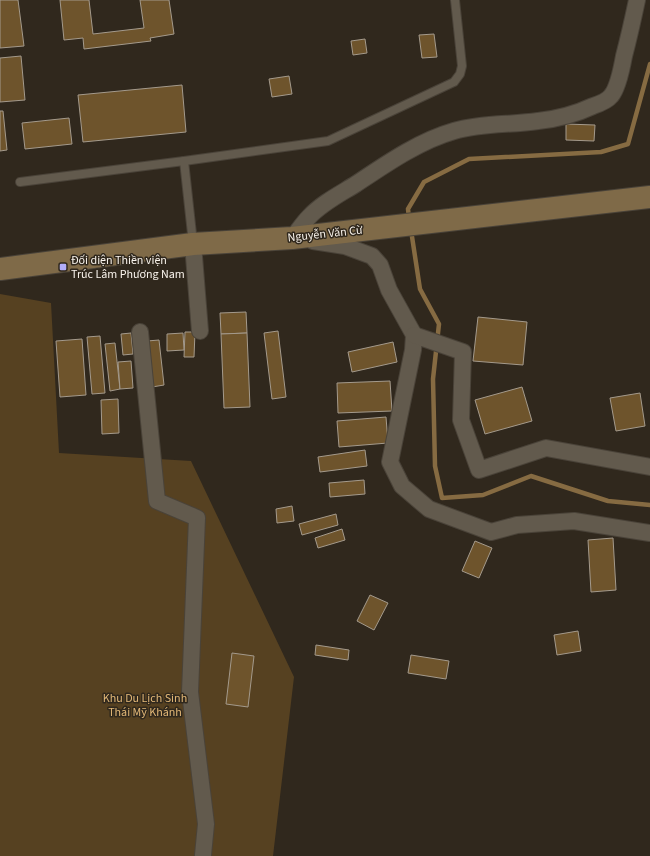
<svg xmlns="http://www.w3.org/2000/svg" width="650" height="856" font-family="'Source Sans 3',sans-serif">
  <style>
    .green { fill: #564121 }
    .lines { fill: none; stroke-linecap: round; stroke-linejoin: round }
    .stream { stroke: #866b42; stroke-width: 4.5 }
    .building { fill: #6e542c; stroke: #a49a8c }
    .service-casing { stroke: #4a4339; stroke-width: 10 }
    .minor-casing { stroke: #4a4339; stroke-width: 18 }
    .secondary-casing { stroke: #4a4339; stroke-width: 24 }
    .service { stroke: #625a4d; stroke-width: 8 }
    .minor { stroke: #625a4d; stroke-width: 16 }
    .secondary { stroke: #7f6a48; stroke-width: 22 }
    .poi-dot { fill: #b2adf9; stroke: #30281d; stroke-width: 1.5 }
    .labels { text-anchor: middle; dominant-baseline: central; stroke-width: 3; stroke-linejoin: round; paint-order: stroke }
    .street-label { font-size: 12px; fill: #f9f3ec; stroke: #30281d }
    .poi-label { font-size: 12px; fill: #f9f3ec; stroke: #30281d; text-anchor: start }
    .park-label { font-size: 12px; fill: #e3b877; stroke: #30281d }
  </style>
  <rect width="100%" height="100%" fill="#30281d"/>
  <polygon class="green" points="0,294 51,303 59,453 191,461 294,677 273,856 0,856"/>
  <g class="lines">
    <g class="stream">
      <polyline points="409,218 408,209 424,182 469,159 601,152 628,144 650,64"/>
      <polyline points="411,230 420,289 439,324 433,379 435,466 442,498 483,495 531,476 608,501 650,505"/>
    </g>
  </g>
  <g class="building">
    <polygon points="0,0 18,0 24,46 0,48"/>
    <polygon points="60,0 89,0 93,34 144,28 140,0 169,0 174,34 150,38 151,41 84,49 83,38 64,40"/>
    <polygon points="434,34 437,57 422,58 419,35"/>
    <polygon points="365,39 367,53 353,55 351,41"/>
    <polygon points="21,56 25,100 0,102 0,58"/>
    <polygon points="289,76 292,94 272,97 269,79"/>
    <polygon points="182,85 186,132 83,142 78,95"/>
    <polygon points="0,111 3,111 7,150 0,151"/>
    <polygon points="69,118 72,144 25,149 22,123"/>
    <polygon points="566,124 595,125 594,141 566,140"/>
    <polygon points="246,312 247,333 221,334 220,313"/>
    <polygon points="478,317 527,322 523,365 473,361"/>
    <polygon points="278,331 286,397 272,399 264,333"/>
    <polygon points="185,332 195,332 194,357 184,357"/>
    <polygon points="131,333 133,354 123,355 121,334"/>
    <polygon points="183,333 184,350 167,351 167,334"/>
    <polygon points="247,333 250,407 224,408 221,334"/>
    <polygon points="100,336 105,393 92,394 87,337"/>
    <polygon points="82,339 86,395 60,397 56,341"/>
    <polygon points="159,340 164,385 152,387 147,341"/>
    <polygon points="393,342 397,362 352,372 348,352"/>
    <polygon points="115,343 120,389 110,391 105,344"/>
    <polygon points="131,361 133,388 120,389 118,362"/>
    <polygon points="390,381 392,411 338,413 337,383"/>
    <polygon points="522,387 532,421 485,434 475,400"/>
    <polygon points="640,393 645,426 616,431 610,398"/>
    <polygon points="118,399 119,433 102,434 101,400"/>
    <polygon points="386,417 388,443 339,447 337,421"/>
    <polygon points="365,450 367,466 320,472 318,457"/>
    <polygon points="364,480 365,494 330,497 329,483"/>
    <polygon points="292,506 294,521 277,523 276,509"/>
    <polygon points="336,514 338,525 302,535 299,524"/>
    <polygon points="342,529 345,540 318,548 315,538"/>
    <polygon points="613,538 616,590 591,592 588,540"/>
    <polygon points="475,541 492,548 479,578 462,571"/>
    <polygon points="370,595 388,603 374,630 357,621"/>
    <polygon points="578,631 581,651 557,655 554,635"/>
    <polygon points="316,645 349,650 348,660 315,655"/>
    <polygon points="232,653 254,656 248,707 226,704"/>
    <polygon points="411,655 449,661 446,679 408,673"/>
  </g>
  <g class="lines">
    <g class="service-casing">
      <g id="service">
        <polyline points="20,182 184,161"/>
        <polyline points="193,243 184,161 328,141 454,82 460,74 462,66 455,0"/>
      </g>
    </g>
    <g class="minor-casing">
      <g id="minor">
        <path d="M292,238C298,231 303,223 309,217C322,203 340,194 356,184C386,164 419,141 454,131C481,123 510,125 538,121C557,119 576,114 593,106C599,104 607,101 611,96C618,88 622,67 624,56C629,37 633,19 637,0"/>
        <polyline points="313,241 345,246 372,256 380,265 389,290 414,335 413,350 390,462 402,486 429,509 491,532 517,525 574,521 650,533"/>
        <polyline points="193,244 200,331"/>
        <polyline points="140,332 157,501 197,518 190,692 206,824 203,855"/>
        <polyline points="414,335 463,352 461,420 479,470 546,448 650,467"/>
      </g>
    </g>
    <g class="secondary-casing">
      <polyline id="secondary" points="0,269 193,244 292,238 650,197"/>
    </g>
    <use href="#service" class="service"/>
    <use href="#minor" class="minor"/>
    <use href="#secondary" class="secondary"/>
  </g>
  <rect class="poi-dot" x="59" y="263" width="8" height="8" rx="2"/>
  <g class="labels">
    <g class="street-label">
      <text transform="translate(325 234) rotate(-6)">Nguyễn Văn Cừ</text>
    </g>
    <g class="poi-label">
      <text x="71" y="260">Đối diện Thiền viện<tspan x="71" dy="14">Trúc Lâm Phương Nam</tspan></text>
    </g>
    <g class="park-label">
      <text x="145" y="698">Khu Du Lịch Sinh<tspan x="145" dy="14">Thái Mỹ Khánh</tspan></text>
    </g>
  </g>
</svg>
